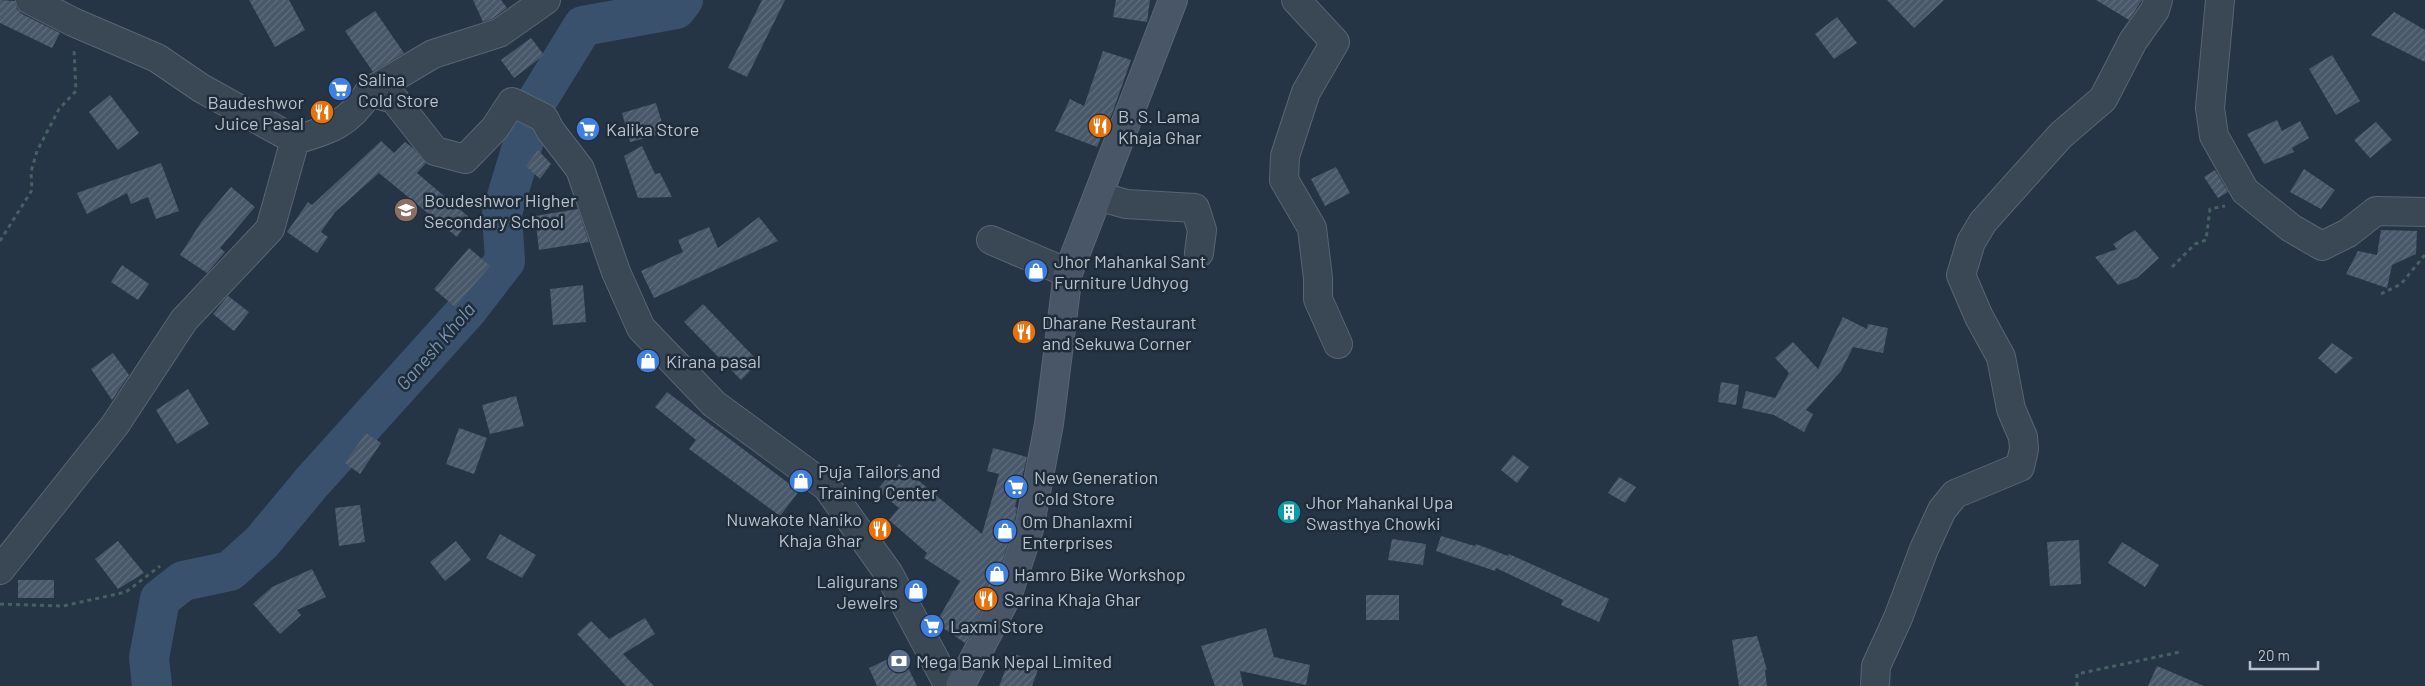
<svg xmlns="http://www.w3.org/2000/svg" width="2425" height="686" font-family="Barlow,sans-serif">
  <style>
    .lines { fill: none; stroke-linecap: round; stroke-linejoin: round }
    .river { stroke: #39516d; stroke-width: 40 }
    .building { fill: url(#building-hatch) }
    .minor-casing { stroke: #596572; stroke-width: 30 }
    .tertiary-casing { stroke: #596572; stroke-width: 30 }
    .secondary-casing { stroke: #596572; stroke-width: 30 }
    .path { stroke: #466162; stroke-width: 3; stroke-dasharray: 4 4; stroke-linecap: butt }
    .minor { stroke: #3a4754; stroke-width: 28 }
    .tertiary { stroke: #3a4754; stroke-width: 28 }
    .secondary { stroke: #485668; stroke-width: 28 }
    .labels { text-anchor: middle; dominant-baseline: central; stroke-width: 5; stroke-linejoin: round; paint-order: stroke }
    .poi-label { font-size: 18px; fill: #b8c2ce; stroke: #1f2c3a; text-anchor: start }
    .water-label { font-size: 19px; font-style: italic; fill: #7794b2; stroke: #1f2c3a }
  </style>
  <defs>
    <pattern id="building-hatch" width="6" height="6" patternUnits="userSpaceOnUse" patternTransform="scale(1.25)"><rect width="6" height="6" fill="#485769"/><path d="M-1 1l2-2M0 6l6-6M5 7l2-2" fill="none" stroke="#606e7d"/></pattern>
  </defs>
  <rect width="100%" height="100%" fill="#263545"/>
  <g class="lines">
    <polyline class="river" points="152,686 149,658 160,599 183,581 230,571 262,542 312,482 468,309 505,261 502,213 535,104 583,26 676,9 683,0"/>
  </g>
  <g class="building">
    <polygon points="0,0 15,1 17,9 22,14 60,33 52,48 0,23"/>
    <polygon points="249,0 289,0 305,30 275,47"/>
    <polygon points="473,0 501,0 507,8 492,19 483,22"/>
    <polygon points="762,0 785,0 747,77 728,68"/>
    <polygon points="1116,0 1150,0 1147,22 1113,17"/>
    <polygon points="1887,0 1944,0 1914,28"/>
    <polygon points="2096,0 2142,0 2129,20"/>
    <polygon points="375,11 404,53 373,72 345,31"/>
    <polygon points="2394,12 2425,30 2425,62 2371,35"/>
    <polygon points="1837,17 1857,43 1834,59 1815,34"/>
    <polygon points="531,38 544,55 514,78 501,60"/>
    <polygon points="1103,51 1131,60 1112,114 1097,147 1055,131 1070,99 1084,106"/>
    <polygon points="2332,55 2360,101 2336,115 2309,69"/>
    <polygon points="110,95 139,133 118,150 89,112"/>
    <polygon points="656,103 665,133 630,142 622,113"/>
    <polygon points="2277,120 2282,131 2300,121 2309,138 2292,148 2294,152 2264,164 2247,134"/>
    <polygon points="2376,122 2392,140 2370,158 2354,140"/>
    <polygon points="381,141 394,153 405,142 413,148 426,163 417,173 470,218 457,237 379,173 335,212 321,232 328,237 317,253 287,232 308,202 312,205"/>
    <polygon points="642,146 655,174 660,173 672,197 638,198 624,156"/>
    <polygon points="538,150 551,164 540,179 526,166"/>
    <polygon points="161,163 179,211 156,219 148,197 131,204 127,193 87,214 77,193"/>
    <polygon points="1336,167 1350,193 1325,206 1311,179"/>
    <polygon points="2304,169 2335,190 2321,209 2290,192"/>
    <polygon points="2215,170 2228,192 2218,198 2204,177"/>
    <polygon points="231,187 255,207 220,248 225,252 207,273 180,255 202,221"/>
    <polygon points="578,209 589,242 539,250 535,216"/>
    <polygon points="759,217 778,241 654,298 641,271 683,252 678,240 709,227 718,248"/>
    <polygon points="2135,230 2159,258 2137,278 2118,285 2095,257 2117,249 2113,244"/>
    <polygon points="2381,230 2417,231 2416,254 2392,265 2387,288 2346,274 2358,251 2377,255"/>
    <polygon points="469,248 490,266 455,307 434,289"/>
    <polygon points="122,265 149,284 138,300 111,282"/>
    <polygon points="583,285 586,322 553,325 550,289"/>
    <polygon points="228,296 249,312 234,331 213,314"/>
    <polygon points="703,304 759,362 741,380 684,322"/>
    <polygon points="1843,317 1867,329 1868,324 1888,328 1883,353 1853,347 1841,371 1806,410 1813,414 1804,432 1774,415 1742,408 1746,391 1775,398 1789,373 1775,358 1793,342 1818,369"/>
    <polygon points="2332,343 2353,358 2336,374 2318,358"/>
    <polygon points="113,353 129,375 112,400 91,369"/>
    <polygon points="1721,382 1739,385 1736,405 1718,402"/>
    <polygon points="188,389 209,424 177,444 156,410"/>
    <polygon points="667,392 799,491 780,516 689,449 696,440 655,407"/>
    <polygon points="516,396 524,426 490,434 482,405"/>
    <polygon points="459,428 487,438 474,474 446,464"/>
    <polygon points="366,433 381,443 360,474 345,463"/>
    <polygon points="993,448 1027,457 1015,507 1017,508 1014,525 994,588 965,643 936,623 960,581 924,558 927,553 889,520 899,508 877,490 899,464 982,534 999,474 987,471"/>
    <polygon points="1513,455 1529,467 1517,483 1501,470"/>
    <polygon points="1619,477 1636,487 1625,503 1608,493"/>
    <polygon points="360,505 365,542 339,546 335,508"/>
    <polygon points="500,534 536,555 522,578 486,558"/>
    <polygon points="1441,536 1475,546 1476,544 1508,556 1509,554 1609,599 1599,622 1561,605 1563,600 1496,568 1495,571 1436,551"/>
    <polygon points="1392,539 1426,544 1423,565 1388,560"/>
    <polygon points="2079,540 2081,584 2050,586 2047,542"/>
    <polygon points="118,541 144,573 118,589 95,559"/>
    <polygon points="456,541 471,560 445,581 430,562"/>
    <polygon points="2122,542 2159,565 2145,587 2108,563"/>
    <polygon points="312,569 326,597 297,610 301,615 280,634 253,604 272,587"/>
    <rect x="18" y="580" width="36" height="18"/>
    <rect x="1366" y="595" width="33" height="25"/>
    <polygon points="645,618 655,634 623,654 654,686 626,686 577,634 591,621 609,639"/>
    <polygon points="1266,628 1274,657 1310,665 1306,685 1240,671 1243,686 1215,686 1201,646"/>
    <polygon points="1757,636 1767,670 1765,670 1767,686 1739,686 1732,640"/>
    <polygon points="901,653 917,686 877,686 869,668"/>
    <polygon points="1012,653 1040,664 1032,686 999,686"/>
    <polygon points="2157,666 2204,686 2148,686"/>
  </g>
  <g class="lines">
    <g class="minor-casing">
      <g id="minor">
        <polyline points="30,0 73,22 157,58 201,88 295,140"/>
        <polyline points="1296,0 1335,42 1306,92 1285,156 1284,180 1312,228 1318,278 1318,299 1338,344"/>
        <polyline points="2220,0 2210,108 2214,136 2245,191 2291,228 2322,246 2348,233 2376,211 2425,212"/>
        <polyline points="369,92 433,54 499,33 546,0"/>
        <polyline points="1098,196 1126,204 1195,208 1202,230 1199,253"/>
        <polyline points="991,240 1068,273"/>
        <polyline points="1875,686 1876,666 1898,618 1924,549 1942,510 1955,494 2020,467 2024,449 2023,437 2011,409 2001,357 1979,317 1961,275 1971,242 1983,222 2061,135 2103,99 2133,41 2155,10 2158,0"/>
      </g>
    </g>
    <g class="tertiary-casing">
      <path id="tertiary" d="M0,570L115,425L184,320L270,229L295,140C330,130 349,124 369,92L394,99L435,151L465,159L495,128L512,102L544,118L550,130L580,169L616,272L641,328L714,404L827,487L889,574L949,686"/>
    </g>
    <g class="secondary-casing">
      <polyline id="secondary" points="960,686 1008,594 1029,529 1049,424 1068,273 1173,0"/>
    </g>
    <g class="path">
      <polyline points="0,241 32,190 31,172 37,151 59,109 76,91 74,49"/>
      <polyline points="2172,267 2195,244 2206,240 2210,209 2225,206"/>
      <polyline points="2381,294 2401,284 2424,256 2425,251"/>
      <polyline points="0,604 63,606 126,592 160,566"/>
      <polyline points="2077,686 2077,674 2180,652"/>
    </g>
    <use href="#minor" class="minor"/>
    <use href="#tertiary" class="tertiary"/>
    <use href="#secondary" class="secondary"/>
  </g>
  <defs>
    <g id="supermarket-disc" transform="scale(1.25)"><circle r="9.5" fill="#3f7fe0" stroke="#1f2c3a"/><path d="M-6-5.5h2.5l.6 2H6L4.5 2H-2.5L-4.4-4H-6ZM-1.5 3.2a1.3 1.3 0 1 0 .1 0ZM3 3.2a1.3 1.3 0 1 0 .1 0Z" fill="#fff"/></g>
    <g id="restaurant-disc" transform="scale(1.25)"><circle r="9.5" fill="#e8710a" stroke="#1f2c3a"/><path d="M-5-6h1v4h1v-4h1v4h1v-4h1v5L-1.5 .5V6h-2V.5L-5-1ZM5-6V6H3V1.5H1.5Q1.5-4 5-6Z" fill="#fff"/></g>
    <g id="school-disc" transform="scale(1.25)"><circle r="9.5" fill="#8d6e63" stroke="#1f2c3a"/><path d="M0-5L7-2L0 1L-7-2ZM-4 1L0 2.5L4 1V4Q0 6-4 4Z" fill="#fff"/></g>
    <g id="shop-disc" transform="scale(1.25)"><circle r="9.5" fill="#3f7fe0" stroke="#1f2c3a"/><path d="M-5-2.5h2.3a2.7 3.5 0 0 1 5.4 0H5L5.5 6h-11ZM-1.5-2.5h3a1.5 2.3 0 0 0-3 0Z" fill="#fff"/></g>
    <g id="building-disc" transform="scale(1.25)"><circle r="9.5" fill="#0f9aa8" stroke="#1f2c3a"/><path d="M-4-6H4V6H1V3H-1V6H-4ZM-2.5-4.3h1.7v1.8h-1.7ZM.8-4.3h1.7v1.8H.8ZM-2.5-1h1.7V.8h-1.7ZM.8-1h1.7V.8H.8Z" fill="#fff"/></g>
    <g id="bank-disc" transform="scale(1.25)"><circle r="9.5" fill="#5c6f8a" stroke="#1f2c3a"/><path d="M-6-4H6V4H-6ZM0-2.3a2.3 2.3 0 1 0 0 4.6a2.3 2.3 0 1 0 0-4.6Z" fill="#fff"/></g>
  </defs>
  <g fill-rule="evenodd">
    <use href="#supermarket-disc" x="340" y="89"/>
    <use href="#restaurant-disc" x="322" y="112"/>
    <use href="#restaurant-disc" x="1100" y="126"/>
    <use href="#supermarket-disc" x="588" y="129"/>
    <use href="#school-disc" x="406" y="210"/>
    <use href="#shop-disc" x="1036" y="271"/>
    <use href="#restaurant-disc" x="1024" y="332"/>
    <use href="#shop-disc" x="648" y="361"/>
    <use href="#shop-disc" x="801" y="481"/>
    <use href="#supermarket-disc" x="1016" y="487"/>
    <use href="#building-disc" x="1289" y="512"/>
    <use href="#restaurant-disc" x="880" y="529"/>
    <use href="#shop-disc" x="1005" y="531"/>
    <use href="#shop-disc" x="997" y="574"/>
    <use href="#shop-disc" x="916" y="591"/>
    <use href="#restaurant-disc" x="986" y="599"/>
    <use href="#supermarket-disc" x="932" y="626"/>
    <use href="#bank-disc" x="899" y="661"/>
  </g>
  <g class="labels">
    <g class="poi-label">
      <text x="358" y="79">Salina<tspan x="358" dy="21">Cold Store</tspan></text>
      <text x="304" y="102" text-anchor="end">Baudeshwor<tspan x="304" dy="21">Juice Pasal</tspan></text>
      <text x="1118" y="116">B. S. Lama<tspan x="1118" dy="21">Khaja Ghar</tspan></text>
      <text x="606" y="129">Kalika Store</text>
      <text x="424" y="200">Boudeshwor Higher<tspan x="424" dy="21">Secondary School</tspan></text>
      <text x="1054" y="261">Jhor Mahankal Sant<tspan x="1054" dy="21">Furniture Udhyog</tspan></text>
      <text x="1042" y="322">Dharane Restaurant<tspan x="1042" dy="21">and Sekuwa Corner</tspan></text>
      <text x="666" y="361">Kirana pasal</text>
      <text x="818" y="471">Puja Tailors and<tspan x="818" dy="21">Training Center</tspan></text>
      <text x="1034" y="477">New Generation<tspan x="1034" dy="21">Cold Store</tspan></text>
      <text x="1306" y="502">Jhor Mahankal Upa<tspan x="1306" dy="21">Swasthya Chowki</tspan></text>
      <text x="862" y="519" text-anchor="end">Nuwakote Naniko<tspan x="862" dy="21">Khaja Ghar</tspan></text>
      <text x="1022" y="521">Om Dhanlaxmi<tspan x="1022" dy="21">Enterprises</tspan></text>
      <text x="1014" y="574">Hamro Bike Workshop</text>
      <text x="898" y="581" text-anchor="end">Laligurans<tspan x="898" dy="21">Jewelrs</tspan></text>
      <text x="1004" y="599">Sarina Khaja Ghar</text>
      <text x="950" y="626">Laxmi Store</text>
      <text x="916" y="661">Mega Bank Nepal Limited</text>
    </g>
    <g class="water-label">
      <text transform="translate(435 346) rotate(-49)">Ganesh Khola</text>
    </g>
  </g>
  <path d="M2250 661v8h68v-8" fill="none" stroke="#b8c2ce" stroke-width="2.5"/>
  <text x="2258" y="661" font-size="15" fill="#b8c2ce" stroke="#1f2c3a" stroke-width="4" paint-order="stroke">20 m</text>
</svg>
